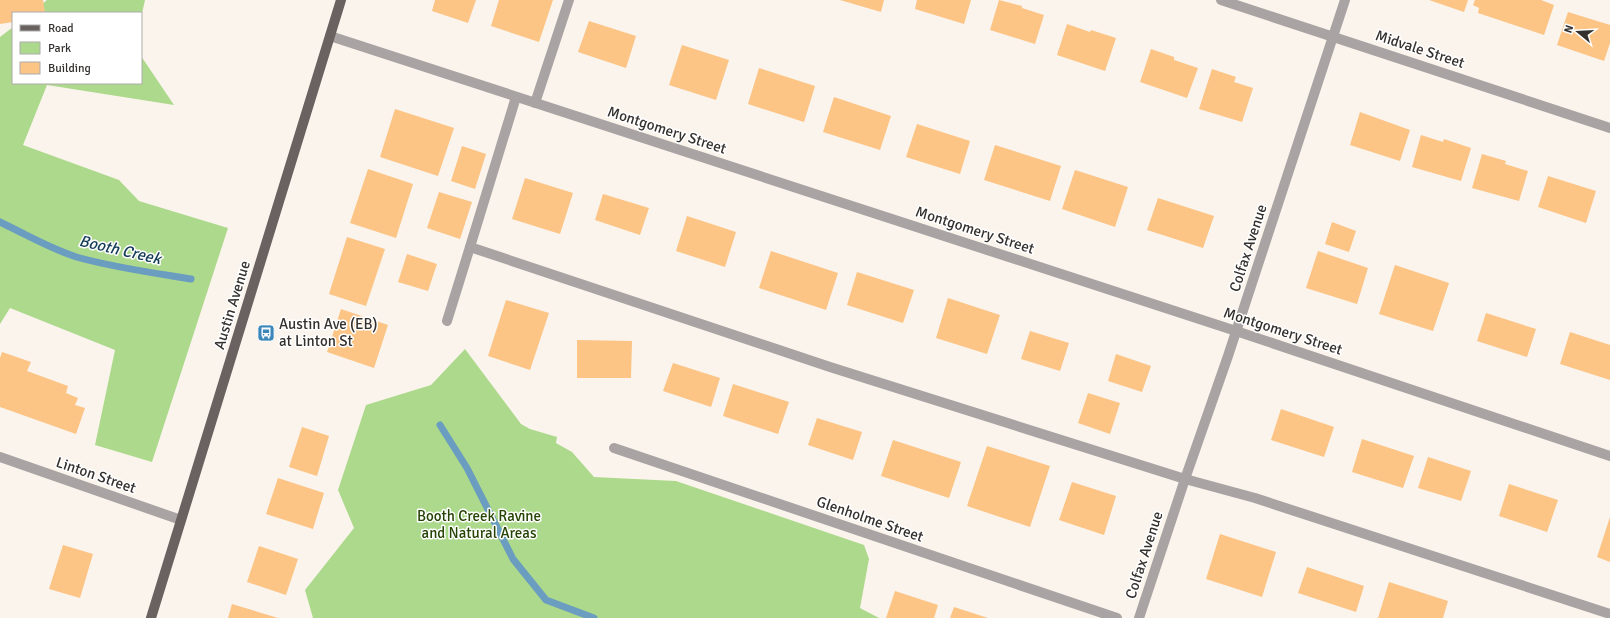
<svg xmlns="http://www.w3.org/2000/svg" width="1610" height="618" font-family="Signika,sans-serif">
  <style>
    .green { fill: #add98c }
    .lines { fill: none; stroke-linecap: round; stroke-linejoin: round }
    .stream { stroke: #6a9dbf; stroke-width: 7 }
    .building { fill: #fcc485 }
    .minor { stroke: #a9a4a3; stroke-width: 10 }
    .major { stroke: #696260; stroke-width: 10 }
    .labels { text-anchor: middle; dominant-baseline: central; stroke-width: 3; stroke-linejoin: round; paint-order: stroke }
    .street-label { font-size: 15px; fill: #33302e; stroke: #fff }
    .poi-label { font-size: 15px; fill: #33302e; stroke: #fff; text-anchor: start }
    .park-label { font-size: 15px; fill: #254302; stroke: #fff }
    .water-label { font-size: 16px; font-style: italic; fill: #123c55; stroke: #fff }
  </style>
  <rect width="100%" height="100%" fill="#fbf4ed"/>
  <g class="green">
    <polygon points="47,0 145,0 141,18 141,13 31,13"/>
    <polygon points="13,27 13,83 141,83 141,56 174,105 47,85 23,145 119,180 139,201 228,228 152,462 95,445 115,350 10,308 0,324 0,37"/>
    <polygon points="465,349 521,424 530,429 557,437 556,443 572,452 594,477 676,481 864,545 869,559 860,608 879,618 313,618 305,590 354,528 338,490 366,405 431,385"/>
  </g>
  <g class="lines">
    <g class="stream">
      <path d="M0,222L8,226C31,237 55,251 80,258C117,268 154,273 191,279"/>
      <polyline points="440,425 467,468 513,559 546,600 594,618"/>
    </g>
  </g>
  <g class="building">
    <polygon points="0,0 43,0 45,13 13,13 13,22 0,24"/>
    <polygon points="435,0 476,0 468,23 432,11"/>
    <polygon points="499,0 553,0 539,42 491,26"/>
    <polygon points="840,0 884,0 881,12"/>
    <polygon points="917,0 971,0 964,24 915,9"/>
    <polygon points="999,0 1022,6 1022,8 1044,15 1035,44 990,30"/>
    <polygon points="1429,0 1468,0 1464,12"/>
    <polygon points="1475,0 1541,0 1554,5 1544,35 1478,13 1479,8 1473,5"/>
    <polygon points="1568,12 1610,25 1610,43 1604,61 1557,45"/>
    <polygon points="589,21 636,36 626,68 578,52"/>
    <polygon points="1067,24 1090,32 1091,30 1116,38 1105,71 1057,55"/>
    <polygon points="682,45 729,60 716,100 669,85"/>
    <polygon points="1151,49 1174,57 1174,60 1198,68 1187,98 1140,82"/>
    <polygon points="759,68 815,86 804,122 748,104"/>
    <polygon points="1212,69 1236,77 1234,82 1253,88 1242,122 1199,109"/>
    <polygon points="834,97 891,116 880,150 823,132"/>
    <polygon points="395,109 454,128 438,176 380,157"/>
    <polygon points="1360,112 1410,130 1400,161 1350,145"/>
    <polygon points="917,124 970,141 960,174 906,157"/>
    <polygon points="1421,135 1443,142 1444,139 1471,148 1461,181 1412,167"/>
    <polygon points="995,145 1061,166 1050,201 984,180"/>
    <polygon points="462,146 486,154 475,189 451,181"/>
    <polygon points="1482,154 1506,161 1505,164 1528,171 1519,201 1472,188"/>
    <polygon points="368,169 413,184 396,238 350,223"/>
    <polygon points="1075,170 1128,187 1115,227 1062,209"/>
    <polygon points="1548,176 1596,191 1586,223 1538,207"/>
    <polygon points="525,178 573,193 560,234 512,219"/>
    <polygon points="439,192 472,202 460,239 427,228"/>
    <polygon points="603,194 649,208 640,235 595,220"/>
    <polygon points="1158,198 1214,216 1203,248 1147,230"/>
    <polygon points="687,216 736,232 725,267 676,251"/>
    <polygon points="1332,222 1356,231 1349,252 1325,244"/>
    <polygon points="347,237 385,249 366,306 329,294"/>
    <polygon points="771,251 838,273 826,310 759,288"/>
    <polygon points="1318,251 1368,268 1357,304 1306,288"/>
    <polygon points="407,254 437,264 428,291 398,282"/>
    <polygon points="1395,265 1449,283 1433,331 1379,314"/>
    <polygon points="857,272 914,290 903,323 847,305"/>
    <polygon points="948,298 1000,315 987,354 936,338"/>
    <polygon points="506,300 549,313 530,370 488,356"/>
    <polygon points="341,309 388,325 374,368 327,352"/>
    <polygon points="1486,313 1536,329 1527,357 1477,341"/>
    <polygon points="1030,331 1069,343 1060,371 1021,359"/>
    <polygon points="1570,332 1610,345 1610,380 1560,364"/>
    <polygon points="577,340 632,341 631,378 577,378"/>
    <polygon points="2,352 31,362 27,371 68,386 66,393 78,398 75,405 85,408 76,434 0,407 0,358"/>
    <polygon points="1116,354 1151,366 1142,392 1108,381"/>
    <polygon points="673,363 720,378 711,407 663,391"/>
    <polygon points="733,384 789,402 778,434 723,416"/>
    <polygon points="1088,393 1120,403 1110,434 1078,423"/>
    <polygon points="1281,409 1334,427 1324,457 1271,440"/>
    <polygon points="817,418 862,432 853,460 808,445"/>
    <polygon points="302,427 329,436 317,476 289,467"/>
    <polygon points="1362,439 1414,456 1403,488 1352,472"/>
    <polygon points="893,440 961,462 949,498 881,476"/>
    <polygon points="987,446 1050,466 1030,527 967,506"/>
    <polygon points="1428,457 1471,471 1461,501 1418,488"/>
    <polygon points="278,478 324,493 313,529 266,514"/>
    <polygon points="1072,482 1116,496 1104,535 1059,520"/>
    <polygon points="1509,484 1558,500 1547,532 1499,516"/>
    <polygon points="1610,517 1610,562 1597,557"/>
    <polygon points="1220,534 1276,552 1262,597 1206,579"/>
    <polygon points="63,545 93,554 80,598 49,589"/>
    <polygon points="259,546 298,559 286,595 247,582"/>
    <polygon points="1307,567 1364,586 1356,612 1298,593"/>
    <polygon points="1389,582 1448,601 1443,618 1378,618"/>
    <polygon points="895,591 938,605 934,618 886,618"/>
    <polygon points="232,604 278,618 228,618"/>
    <polygon points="954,607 988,618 950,618"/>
  </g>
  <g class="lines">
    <g class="minor">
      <polyline points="1221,0 1610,128"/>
      <polyline points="330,36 1236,331 1610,456"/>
      <polyline points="516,97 470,247 830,367 1185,479 1255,498 1610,614"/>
      <polyline points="535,103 569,0"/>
      <polyline points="447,321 470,247"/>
      <polyline points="614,448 1117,618"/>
      <polyline points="0,457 181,520"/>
      <polyline points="1139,618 1185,479 1228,356 1345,0"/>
    </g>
    <polyline class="major" points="151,618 341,0"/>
  </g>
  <defs>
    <g id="bus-square" transform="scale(0.9)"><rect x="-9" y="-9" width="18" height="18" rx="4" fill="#3c87ba" stroke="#fff"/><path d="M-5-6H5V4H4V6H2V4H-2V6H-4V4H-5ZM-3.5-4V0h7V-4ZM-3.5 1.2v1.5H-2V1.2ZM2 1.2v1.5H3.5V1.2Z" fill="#fff"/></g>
  </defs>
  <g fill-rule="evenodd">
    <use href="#bus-square" x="266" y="333"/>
  </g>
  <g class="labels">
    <g class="street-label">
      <text transform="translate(1420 49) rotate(18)">Midvale Street</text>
      <text transform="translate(667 130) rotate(18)">Montgomery Street</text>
      <text transform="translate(975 230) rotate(18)">Montgomery Street</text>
      <text transform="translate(1248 248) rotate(-72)">Colfax Avenue</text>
      <text transform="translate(232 305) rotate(-73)">Austin Avenue</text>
      <text transform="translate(1283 331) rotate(18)">Montgomery Street</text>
      <text transform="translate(96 475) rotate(19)">Linton Street</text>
      <text transform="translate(870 519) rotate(19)">Glenholme Street</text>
      <text transform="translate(1144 555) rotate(-72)">Colfax Avenue</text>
    </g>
    <g class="poi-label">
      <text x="279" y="324">Austin Ave (EB)<tspan x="279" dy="17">at Linton St</tspan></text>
    </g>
    <g class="park-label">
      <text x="479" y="516">Booth Creek Ravine<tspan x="479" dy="17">and Natural Areas</tspan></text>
    </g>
    <g class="water-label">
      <text transform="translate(120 250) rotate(13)">Booth Creek</text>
    </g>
  </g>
  <rect x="12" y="12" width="130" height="72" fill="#ffffff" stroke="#adacab"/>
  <rect x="20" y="25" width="20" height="6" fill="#696260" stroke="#adacab"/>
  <text x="48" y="32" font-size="12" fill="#33302e">Road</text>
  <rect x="20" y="42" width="20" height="12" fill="#add98c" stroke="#adacab"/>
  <text x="48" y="52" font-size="12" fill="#33302e">Park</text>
  <rect x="20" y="62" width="20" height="12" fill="#fcc485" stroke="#adacab"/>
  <text x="48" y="72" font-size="12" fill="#33302e">Building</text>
  <g transform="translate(1578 32) rotate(288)" stroke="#ffffff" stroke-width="3" paint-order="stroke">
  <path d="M0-3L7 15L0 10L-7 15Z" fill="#33302e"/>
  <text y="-6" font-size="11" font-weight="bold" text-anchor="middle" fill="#33302e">N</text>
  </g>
</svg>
